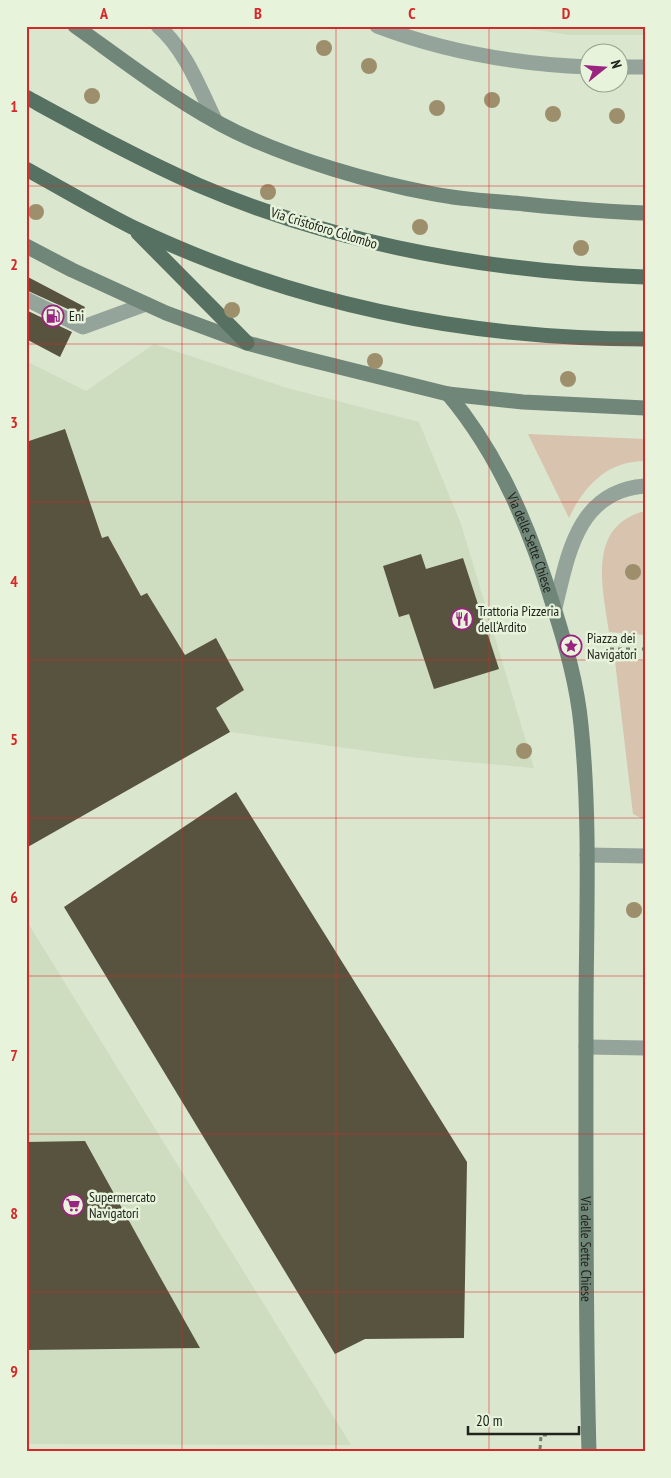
<svg xmlns="http://www.w3.org/2000/svg" width="671" height="1478" font-family="'PT Sans Narrow',sans-serif">
  <style>
    .built { fill: #cedcbf }
    .green { fill: #d8c3ae }
    .building { fill: #57533e }
    .lines { fill: none; stroke-linecap: round; stroke-linejoin: round }
    .path { stroke: #747b6d; stroke-width: 3; stroke-dasharray: 4 4; stroke-linecap: butt }
    .lane { stroke: #95a49b; stroke-width: 15 }
    .street { stroke: #95a49b; stroke-width: 15 }
    .secondary { stroke: #708679; stroke-width: 15 }
    .primary { stroke: #567161; stroke-width: 15 }
    .tree { fill: #9d8f6b }
    .grid { fill: none; stroke: #d62828; stroke-width: 1; stroke-opacity: 0.55 }
    .labels { text-anchor: middle; dominant-baseline: central; stroke-width: 5; stroke-linejoin: round; paint-order: stroke }
    .street-label { font-size: 14px; fill: #20241c; stroke: #e8f3dc }
    .poi-label { font-size: 14px; fill: #20241c; stroke: #e8f3dc; text-anchor: start }
    .neatline { fill: none; stroke: #d62828; stroke-width: 2 }
    .grid-label { font-size: 16px; text-anchor: middle; font-weight: bold; fill: #d62828 }
  </style>
  <rect width="100%" height="100%" fill="#dbe6cf"/>
  <g class="built">
    <polygon points="512,26 645,26 645,35 569,35"/>
    <polygon points="154,344 287,388 419,422 461,524 534,768 410,757 230,732 26,848 26,361 86,391"/>
    <polygon points="26,920 351,1445 26,1444"/>
  </g>
  <g class="green">
    <path d="M528,434L645,439V461C607,461 584,486 569,518Z"/>
    <path d="M645,511V635L609,632C603,588 586,526 645,511Z"/>
    <polygon points="615,661 645,661 645,820 633,814"/>
  </g>
  <g class="building">
    <polygon points="26,276 85,307 81,315 26,290"/>
    <polygon points="26,310 72,332 60,357 26,339"/>
    <polygon points="65,429 102,538 108,536 141,596 147,593 185,655 216,638 244,690 216,708 230,732 26,848 26,442"/>
    <polygon points="421,554 426,569 463,558 499,669 434,689 409,614 399,617 383,566"/>
    <polygon points="236,792 467,1162 464,1338 365,1339 335,1354 64,907"/>
    <polygon points="85,1141 155,1268 200,1348 26,1350 26,1142"/>
  </g>
  <g class="lines">
    <g class="path">
      <polyline points="610,649 645,649"/>
      <polyline points="540,1449 541,1435 551,1435"/>
    </g>
    <g class="lane">
      <path d="M158,26C185,49 200,89 215,120"/>
      <polyline points="26,299 83,327 146,304"/>
    </g>
    <g class="street">
      <path d="M377,26C445,52 515,64 588,67"/>
      <polyline points="618,67 645,67"/>
      <path d="M555,608C568,555 577,491 645,486"/>
      <polyline points="587,855 645,856"/>
      <polyline points="586,1047 645,1048"/>
    </g>
    <g class="secondary">
      <path d="M75,26C127,63 179,104 236,132C295,160 370,182 434,194C464,200 494,201 524,204C564,208 604,212 645,213"/>
      <polyline points="26,246 72,270 166,313 247,343 299,357 448,394 523,402 645,408"/>
      <path id="s1" d="M448,394C500,456 531,531 554,608C566,646 577,684 581,725C591,822 586,922 586,1020C586,1164 585,1308 589,1452"/>
    </g>
    <g class="primary">
      <path d="M26,97C83,128 139,159 198,185C340,246 492,272 645,277"/>
      <path d="M26,169C61,188 96,209 132,227C293,304 467,339 645,339"/>
      <polyline points="138,233 247,343"/>
    </g>
  </g>
  <g class="tree">
    <circle cx="324" cy="48" r="8"/>
    <circle cx="369" cy="66" r="8"/>
    <circle cx="92" cy="96" r="8"/>
    <circle cx="492" cy="100" r="8"/>
    <circle cx="437" cy="108" r="8"/>
    <circle cx="553" cy="114" r="8"/>
    <circle cx="617" cy="116" r="8"/>
    <circle cx="268" cy="192" r="8"/>
    <circle cx="36" cy="212" r="8"/>
    <circle cx="420" cy="227" r="8"/>
    <circle cx="581" cy="248" r="8"/>
    <circle cx="232" cy="310" r="8"/>
    <circle cx="375" cy="361" r="8"/>
    <circle cx="568" cy="379" r="8"/>
    <circle cx="633" cy="572" r="8"/>
    <circle cx="524" cy="751" r="8"/>
    <circle cx="634" cy="910" r="8"/>
  </g>
  <path class="grid" d="M182,26V1452M336,26V1452M489,26V1452M26,186H645M26,344H645M26,502H645M26,660H645M26,818H645M26,976H645M26,1134H645M26,1292H645"/>
  <defs>
    <g id="fuel-ring" transform="scale(1.125)"><circle r="9.5" fill="#e8f3dc" stroke="#9a247f" stroke-width="1.5"/><path d="M-5.5-6h7V0h2V4h1.3V-2.5L3-4.5l.8-.8L6-3V5H2.5V1h-1V6h-7ZM-4.2-4.7v3.2H.2V-4.7Z" fill="#9a247f"/></g>
    <g id="restaurant-ring" transform="scale(1.125)"><circle r="9.5" fill="#e8f3dc" stroke="#9a247f" stroke-width="1.5"/><path d="M-5-6h1v4h1v-4h1v4h1v-4h1v5L-1.5 .5V6h-2V.5L-5-1ZM5-6V6H3V1.5H1.5Q1.5-4 5-6Z" fill="#9a247f"/></g>
    <g id="sight-ring" transform="scale(1.125)"><circle r="9.5" fill="#e8f3dc" stroke="#9a247f" stroke-width="1.5"/><path d="M0-6L1.8-2.2L6-1.7L2.9 1.2L3.7 5.4L0 3.3L-3.7 5.4L-2.9 1.2L-6-1.7L-1.8-2.2Z" fill="#9a247f"/></g>
    <g id="supermarket-ring" transform="scale(1.125)"><circle r="9.5" fill="#e8f3dc" stroke="#9a247f" stroke-width="1.5"/><path d="M-6-5.5h2.5l.6 2H6L4.5 2H-2.5L-4.4-4H-6ZM-1.5 3.2a1.3 1.3 0 1 0 .1 0ZM3 3.2a1.3 1.3 0 1 0 .1 0Z" fill="#9a247f"/></g>
  </defs>
  <g fill-rule="evenodd">
    <use href="#fuel-ring" x="53" y="316"/>
    <use href="#restaurant-ring" x="462" y="619"/>
    <use href="#sight-ring" x="571" y="646"/>
    <use href="#supermarket-ring" x="73" y="1205"/>
  </g>
  <g class="labels">
    <g class="street-label">
      <text transform="translate(324 228) rotate(17)">Via Cristoforo Colombo</text>
      <text stroke="none"><textPath href="#s1" startOffset="171">Via delle Sette Chiese</textPath></text>
      <text stroke="none"><textPath href="#s1" startOffset="885">Via delle Sette Chiese</textPath></text>
    </g>
    <g class="poi-label">
      <text x="69" y="316">Eni</text>
      <text x="478" y="611">Trattoria Pizzeria<tspan x="478" dy="16">dell‘Ardito</tspan></text>
      <text x="587" y="638">Piazza dei<tspan x="587" dy="16">Navigatori</tspan></text>
      <text x="89" y="1197">Supermercato<tspan x="89" dy="16">Navigatori</tspan></text>
    </g>
  </g>
  <rect width="671" height="1478" fill="none" stroke="#e8f3dc" stroke-width="55"/>
  <g transform="translate(604 68) rotate(73)"><circle r="24" fill="#e8f3dc" stroke="#98a08f"/>
  <path d="M0-4L9 19L0 12L-9 19Z" fill="#9a247f"/>
  <text y="-8" font-size="14" font-weight="bold" text-anchor="middle" fill="#20241c">N</text>
  </g>
  <path d="M468 1426v8h111v-8" fill="none" stroke="#20241c" stroke-width="2.5"/>
  <text x="476" y="1426" font-size="15" fill="#20241c" stroke="#e8f3dc" stroke-width="4" paint-order="stroke">20 m</text>
  <rect x="28" y="28" width="616" height="1422" class="neatline"/>
  <g class="grid-label">
    <text x="104" y="19">A</text>
    <text x="258" y="19">B</text>
    <text x="412" y="19">C</text>
    <text x="566" y="19">D</text>
    <text x="14" y="112">1</text>
    <text x="14" y="270">2</text>
    <text x="14" y="428">3</text>
    <text x="14" y="587">4</text>
    <text x="14" y="745">5</text>
    <text x="14" y="903">6</text>
    <text x="14" y="1061">7</text>
    <text x="14" y="1219">8</text>
    <text x="14" y="1377">9</text>
  </g>
</svg>
